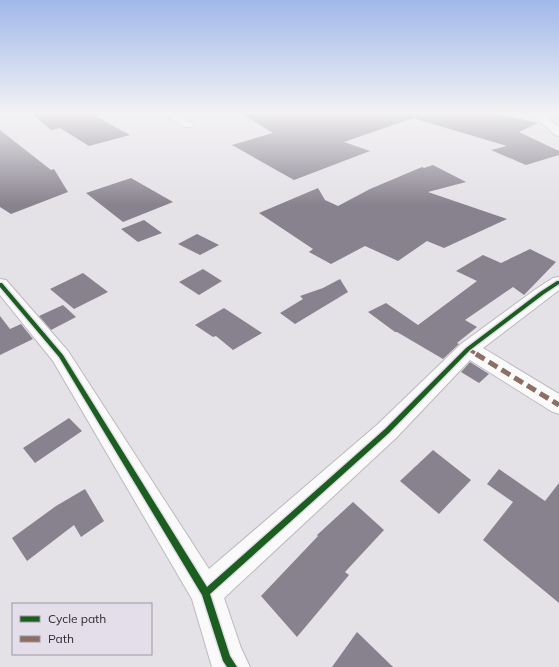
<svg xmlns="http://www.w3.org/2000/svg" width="559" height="667" font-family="Mulish,sans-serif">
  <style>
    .building { fill: #88828e }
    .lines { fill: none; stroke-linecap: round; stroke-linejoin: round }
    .street-casing { stroke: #bcbabe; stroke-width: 2 }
    .secondary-casing { stroke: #bcbabe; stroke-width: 2 }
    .street { fill: #fbfafb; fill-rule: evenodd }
    .secondary { fill: #fbfafb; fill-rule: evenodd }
    .quiet-far1 { stroke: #8d6e63; stroke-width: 3.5; stroke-dasharray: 8 3.5; stroke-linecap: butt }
    .quiet { stroke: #8d6e63; stroke-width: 5; stroke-dasharray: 10 5; stroke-linecap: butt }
    .cycleway-casing { stroke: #e3deea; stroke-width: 3 }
    .cycleway { fill: #1b5e20; fill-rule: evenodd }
  </style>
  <rect width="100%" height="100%" fill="#e4e1e7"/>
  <g class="building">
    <polygon points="30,112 97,112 97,117 130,135 89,146 60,128 51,130"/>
    <polygon points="239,112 489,112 538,123 519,132 559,151 559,155 526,165 491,150 507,146 413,118 344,142 370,151 294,180 232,145 273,133"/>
    <polygon points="0,130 51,170 54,169 68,192 11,214 0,207"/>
    <polygon points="433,165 466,182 428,192 507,219 444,248 427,241 398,261 365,246 331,264 309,252 313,249 259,213 318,188 325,200 338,206 370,189 422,167 424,168"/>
    <polygon points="131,178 173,202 123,222 86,193"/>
    <polygon points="144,220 162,233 138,242 121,229"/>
    <polygon points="197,234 219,245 200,255 178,244"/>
    <polygon points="530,249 556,262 524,295 513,287 465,320 477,327 457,343 459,344 443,359 397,332 395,332 368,312 386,303 418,325 477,281 456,271 483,255 501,263"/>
    <polygon points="203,269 222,281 199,295 179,282"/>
    <polygon points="83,273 108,292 74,309 50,289"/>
    <polygon points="340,279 348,292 295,324 280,313 303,299 300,296 323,288"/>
    <polygon points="63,305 76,317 51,330 39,316"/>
    <polygon points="224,308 262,333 233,350 216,336 213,337 195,325"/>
    <polygon points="0,316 10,329 21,324 33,339 0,355"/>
    <polygon points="470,362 489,374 479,383 461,372"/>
    <polygon points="69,418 82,431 35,463 23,448"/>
    <polygon points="433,450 471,480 439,514 400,481"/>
    <polygon points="499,469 545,501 559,483 559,603 483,540 513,502 487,484"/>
    <polygon points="85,489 104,521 81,537 74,525 27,561 12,538 56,506"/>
    <polygon points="353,502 384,530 345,572 349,575 297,637 261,596 318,536 317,535"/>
    <polygon points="357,632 393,667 332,667"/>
  </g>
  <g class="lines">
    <g class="street-casing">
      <g id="street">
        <polygon points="161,112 173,112 194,125 193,127 185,127"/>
        <polygon points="559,277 559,290 483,348 559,394 559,414 551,411 470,360 396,438 224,598 241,648 250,667 212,667 192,599 53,361 0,295 0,279 6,280 68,351 209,569 378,424 461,344 536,289 553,278"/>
      </g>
    </g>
    <g class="secondary-casing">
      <polygon id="secondary" points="530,112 541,112 559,127 559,136 555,135"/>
    </g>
    <use href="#street" class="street"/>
    <use href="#secondary" class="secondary"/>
    <polyline class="quiet-far1" points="468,349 478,355"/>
    <polyline class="quiet" points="476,354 559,405"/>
    <g class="cycleway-casing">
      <polygon id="cycleway" points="557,281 559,281 559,284 544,294 470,350 389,433 210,594 230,656 237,667 227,667 223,661 202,595 59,357 0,287 0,283 2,283 63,355 207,587 385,429 466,348 540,292"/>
    </g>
    <use href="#cycleway" class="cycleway"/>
  </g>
  <linearGradient id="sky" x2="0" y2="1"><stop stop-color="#a0b8ea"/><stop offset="0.55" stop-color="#f3f2f4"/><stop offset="1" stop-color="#f3f2f4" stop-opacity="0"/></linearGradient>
  <rect width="559" height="205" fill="url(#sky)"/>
  <rect x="12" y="603" width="140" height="52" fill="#e3deea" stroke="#9b97a0"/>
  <rect x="20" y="616" width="20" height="6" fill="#1b5e20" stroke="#9b97a0"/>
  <text x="48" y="623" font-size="12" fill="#2e2c30">Cycle path</text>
  <rect x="20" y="636" width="20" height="6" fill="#8d6e63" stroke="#9b97a0"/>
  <text x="48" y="643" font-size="12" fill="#2e2c30">Path</text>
</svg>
